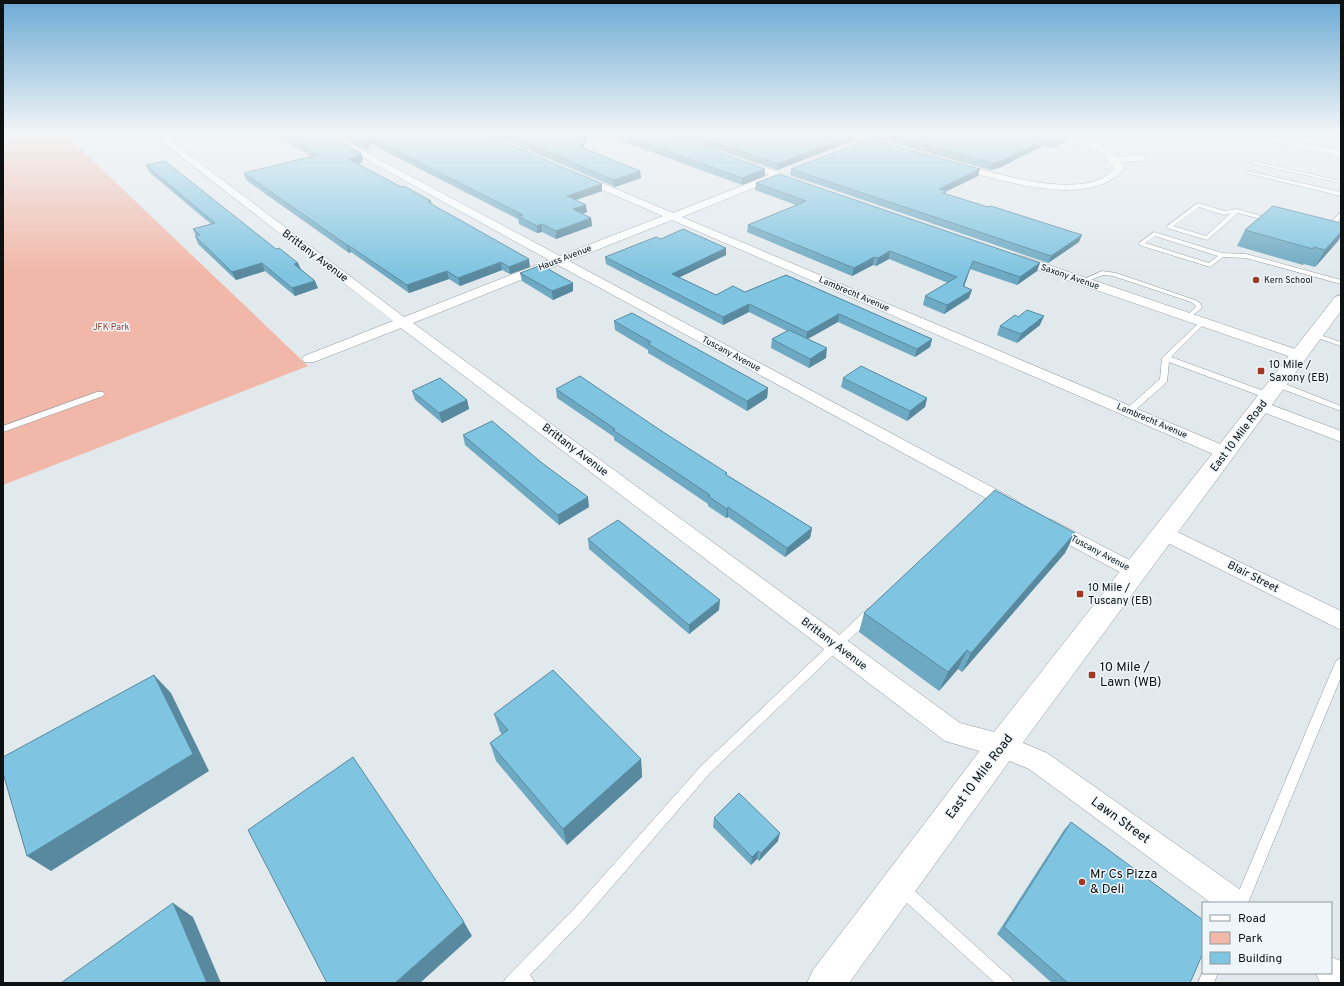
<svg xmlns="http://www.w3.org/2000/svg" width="1344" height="986" font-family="Overpass,sans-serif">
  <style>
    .green { fill: #f1b7a8 }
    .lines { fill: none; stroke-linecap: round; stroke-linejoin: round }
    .lane-casing { stroke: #91999c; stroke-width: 1 }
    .street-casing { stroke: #91999c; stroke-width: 1 }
    .secondary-casing { stroke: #91999c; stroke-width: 1 }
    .lane { fill: #fff; fill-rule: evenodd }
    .street { fill: #fff; fill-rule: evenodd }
    .secondary { fill: #fff; fill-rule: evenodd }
    .wall { fill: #6da9c2 }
    .shaded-wall { fill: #59899e }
    .building { fill: #7fc4e1; stroke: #59899e }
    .poi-dot { fill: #a13821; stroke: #eef6fa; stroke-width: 1.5 }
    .labels { text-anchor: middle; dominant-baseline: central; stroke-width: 3; stroke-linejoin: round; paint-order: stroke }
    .far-street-label { font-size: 9px; fill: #0e1112; stroke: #eef6fa }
    .far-poi-label { font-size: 9px; fill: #0e1112; stroke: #eef6fa; text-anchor: start }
    .far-park-label { font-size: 9px; fill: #8a3c2a; stroke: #eef6fa }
    .street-label { font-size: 11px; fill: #0e1112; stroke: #eef6fa }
    .poi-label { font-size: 11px; fill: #0e1112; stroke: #eef6fa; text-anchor: start }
    .near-poi-label { font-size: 13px; fill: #0e1112; stroke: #eef6fa; text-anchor: start }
    .near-street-label { font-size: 13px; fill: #0e1112; stroke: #eef6fa }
  </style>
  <rect width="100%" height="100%" fill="#e1e9ed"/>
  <polygon class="green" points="3,135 66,135 308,366 3,485"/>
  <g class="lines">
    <g class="lane-casing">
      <g id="lane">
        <polygon points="1253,161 1341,181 1341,183 1251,163"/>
        <polygon points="1248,171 1341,192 1341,196 1246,173 1246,172"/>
        <path d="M1198,203L1224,211L1237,209L1275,220L1272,222L1238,213L1207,240L1167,228V226ZM1199,207L1224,215L1231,213L1206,236L1173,226Z"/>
        <polygon points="1341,212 1341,217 1338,221 1341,222 1341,226 1332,223 1332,221"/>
        <path d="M1154,232L1222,253L1246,254L1341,280V284L1246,258L1223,257L1210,267L1139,245V243ZM1155,236L1218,256L1209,263L1145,243Z"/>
        <polygon points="1102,271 1116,273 1195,300 1200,303 1202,308 1188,319 1185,317 1196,307 1195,305 1191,302 1113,276 1103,275 1085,282 1080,281"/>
        <polygon points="1203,320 1206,322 1171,357 1272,394 1273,396 1272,398 1266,398 1169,362 1167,382 1132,413 1126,413 1125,411 1126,409 1160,379 1162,358 1201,321"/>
        <polygon points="1314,333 1341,342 1341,346 1312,336 1311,335"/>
        <polygon points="1274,382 1280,382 1341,406 1341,411 1274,386"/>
        <polygon points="97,392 103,392 104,394 103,396 3,432 3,426"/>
        <polygon points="871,608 875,609 876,612 875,615 710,773 584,919 530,975 535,983 503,983 506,978 574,909 702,765 867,609"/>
        <polygon points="1341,658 1341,677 1248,903 1234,903 1335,663 1337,660"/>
        <polygon points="902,882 907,884 1011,978 1014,983 995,983 897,894 895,889 897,884"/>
        <polygon points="1203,971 1203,973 1218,973 1214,983 1198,983"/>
      </g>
    </g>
    <g class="street-casing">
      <g id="street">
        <polygon points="153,135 163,135 165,137 192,135 171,141 404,317 549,260 322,135 333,135 560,256 663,216 577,179 575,177 577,175 583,175 673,213 769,175 738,163 743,160 746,161 803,181 805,183 800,186 778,178 682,217 1232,449 1234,453 1232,457 1226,458 1220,457 672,220 569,261 1018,501 1021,505 1018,509 1012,511 1006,509 558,265 413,323 960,723 1002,734 1047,753 1245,893 1249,903 1211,903 1029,769 1000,757 945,741 401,328 314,362 304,362 302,359 304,356 393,321"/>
        <polygon points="846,135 859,135 894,147 890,150"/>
        <path d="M1046,135C1065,135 1083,138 1101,146C1106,148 1111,155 1116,156C1125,159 1139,151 1147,158L1142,161L1120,162L1124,168C1096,205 1023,186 984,176C975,174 958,172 952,166L957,163C995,173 1066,196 1103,178C1107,176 1111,171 1114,168L1104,155L1096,150Z"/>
        <polygon points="1251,135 1267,135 1341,151 1341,157 1255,138"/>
        <polygon points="1016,254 1304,352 1306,355 1304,358 1294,358 1012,261 1010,258"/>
        <polygon points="1261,401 1341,431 1341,442 1255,409 1253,406 1255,403"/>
        <polygon points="1052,520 1143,567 1146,572 1143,577 1136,580 1129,577 1045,532 1043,527 1045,522"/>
        <polygon points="1165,526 1341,611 1341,630 1158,538 1155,533 1158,528"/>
        <polygon points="1331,957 1341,961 1341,983 1320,983 1316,973 1331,973"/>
      </g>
    </g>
    <g class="secondary-casing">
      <polygon id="secondary" points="1341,295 1341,311 1013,756 849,983 807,983 813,970 991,736 1335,297"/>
    </g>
    <use href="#lane" class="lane"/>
    <use href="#street" class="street"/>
    <use href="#secondary" class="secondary"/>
  </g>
  <g class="wall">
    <polygon points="275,135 328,135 361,153 363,159 361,163 358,164 401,187 431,201 432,205 530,267 510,274 502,270 460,286 449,279 409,293 351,252 349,253 246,180 244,173 311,156"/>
    <polygon points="336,135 488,135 602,184 602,191 576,200 587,212 582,214 591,218 592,226 556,239 542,232 537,233 519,224 518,219 371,144 367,151"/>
    <polygon points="493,135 588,135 583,148 640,171 641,178 615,187"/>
    <polygon points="605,135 672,135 765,169 765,176 742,185"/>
    <polygon points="674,135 856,135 855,140 777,170"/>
    <polygon points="863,135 1064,135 1064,142 1052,148 1043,146 999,168 990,170 871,137"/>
    <polygon points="1068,135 1078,135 1074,137"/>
    <polygon points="146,165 276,249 298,263 301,269 318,288 295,296 265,271 236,280 198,244 195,236 196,236 193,229 211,224 149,172"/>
    <polygon points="791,169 978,176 946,191 945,194 1079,242 1048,263 790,175"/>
    <polygon points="756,183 1040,263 1037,271 1017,285 970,269 964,287 969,298 944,314 923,305 925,296 948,283 889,259 876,266 873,265 852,276 747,232 748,225 796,205 755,190"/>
    <polygon points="1341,223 1341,235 1338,241 1315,267 1304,264 1303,265 1237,246 1245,230"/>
    <polygon points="661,239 726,248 726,255 679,277 716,295 745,292 786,275 932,339 930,347 915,357 838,322 807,339 826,358 809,368 771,348 772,339 787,331 749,312 723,325 606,264 605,257"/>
    <polygon points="520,273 573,283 573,291 553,300 522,281"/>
    <polygon points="614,321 768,388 767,398 747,411 648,353 648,350 615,330"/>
    <polygon points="1040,325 1017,343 997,335 1000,326"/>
    <polygon points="843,378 927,398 925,407 907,421 841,387"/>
    <polygon points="556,389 660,430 727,475 812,528 810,538 785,557 728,517 726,518 708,506 708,504 614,440 614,437 557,398"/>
    <polygon points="412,391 467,400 469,409 442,423 415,400"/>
    <polygon points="463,435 589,507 559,525 465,445"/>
    <polygon points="1075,533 1065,553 962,672 958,669 939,691 859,632 864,613"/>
    <polygon points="588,539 719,610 689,634 589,549"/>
    <polygon points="494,714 641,759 642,777 567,845 496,761 490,743 502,734 500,732"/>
    <polygon points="714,818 778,841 759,861 757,859 751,865 713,827"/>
    <polygon points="1071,822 1190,983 1052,983 997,934 1064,830"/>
  </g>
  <g class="shaded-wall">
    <polygon points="585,135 588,135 581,154 581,147"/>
    <polygon points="852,135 856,135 855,140 777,170 778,164"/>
    <polygon points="1066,136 1064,142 1052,148 1054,142"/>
    <polygon points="369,137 371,144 367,151 365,145"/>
    <polygon points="1045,140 1043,146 999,168 990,170 992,163"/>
    <polygon points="361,153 363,159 361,163 351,166 349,159"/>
    <polygon points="765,169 765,176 742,185 742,178"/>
    <polygon points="980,169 978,176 943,193 946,191 944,198 939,189"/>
    <polygon points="640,171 641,178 615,187 614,180"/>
    <polygon points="602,184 602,191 567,203 567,196"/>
    <polygon points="586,205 587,212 574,217 573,209"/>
    <polygon points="591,218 592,226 556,239 556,231"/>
    <polygon points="542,224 542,232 537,233 537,226"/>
    <polygon points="1341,232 1341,235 1338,241 1315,267 1325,250"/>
    <polygon points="1082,235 1079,242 1048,263 1051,256"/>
    <polygon points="347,245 348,245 351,252 349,253"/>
    <polygon points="726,248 726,255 672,281 672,274"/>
    <polygon points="890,251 889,259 876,266 878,258"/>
    <polygon points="874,257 873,265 852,276 854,268"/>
    <polygon points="529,259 530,267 510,274 509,267"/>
    <polygon points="973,261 970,269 961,295 963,286"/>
    <polygon points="501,262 502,270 460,286 458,278"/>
    <polygon points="262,263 265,271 236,280 232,272"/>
    <polygon points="298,263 301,271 294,264"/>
    <polygon points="1040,263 1037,271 1017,285 1020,277"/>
    <polygon points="447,271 449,279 409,293 407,285"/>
    <polygon points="315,281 318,288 295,296 292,288"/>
    <polygon points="573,283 573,291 553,300 552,291"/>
    <polygon points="972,290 969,298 944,314 947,305"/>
    <polygon points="749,304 749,312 723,325 723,317"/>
    <polygon points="839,314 838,322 806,340 807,332"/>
    <polygon points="1044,316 1040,325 1017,343 1021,334"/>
    <polygon points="932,339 930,347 915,357 917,349"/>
    <polygon points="827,348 826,358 809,368 810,359"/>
    <polygon points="768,388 767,398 747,411 747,401"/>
    <polygon points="927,398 925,407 907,421 910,411"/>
    <polygon points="467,400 469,409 442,423 439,413"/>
    <polygon points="588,497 589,507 559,525 558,515"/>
    <polygon points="728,507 728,517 726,518 727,509"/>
    <polygon points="812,528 810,538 785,557 787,548"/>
    <polygon points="1075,533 1065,553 962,672 971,653"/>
    <polygon points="720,600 719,610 689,634 689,625"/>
    <polygon points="967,650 958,669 939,691 948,672"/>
    <polygon points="154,675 171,693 209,771 51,871 27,856"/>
    <polygon points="641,759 642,777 567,845 563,829"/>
    <polygon points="780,833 778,841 759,861 761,853"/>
    <polygon points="758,851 757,859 751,865 752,857"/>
    <polygon points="173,903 193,917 221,983 207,983"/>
    <polygon points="464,922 472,936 420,983 395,983"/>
  </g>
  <g class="building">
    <polygon points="284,135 328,135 361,153 359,156 349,159 401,187 404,186 431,201 428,202 529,259 509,267 501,262 458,278 447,271 407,285 348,245 347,245 244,173 318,155"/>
    <polygon points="346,135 488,135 602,184 567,196 586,205 573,209 591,218 556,231 542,224 537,226 518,216 523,215 521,214 369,137 365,145"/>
    <polygon points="507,135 585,135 581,147 640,171 614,180"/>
    <polygon points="622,135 672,135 765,169 742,178"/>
    <polygon points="692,135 852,135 778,164"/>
    <polygon points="890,135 1064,135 1066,136 1054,142 1045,140 1001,161 992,163"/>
    <polygon points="869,139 980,169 939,189 946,191 943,193 988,207 991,206 1082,235 1051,256 791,169"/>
    <polygon points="165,161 276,249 279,248 298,263 294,264 315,281 292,288 262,263 232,272 195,236 200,235 193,229 215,223 146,165"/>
    <polygon points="779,174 1040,263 1020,277 973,261 963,286 972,290 947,305 925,296 957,277 890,251 878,258 874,257 854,268 748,225 806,201 756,183"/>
    <polygon points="1273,206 1341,223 1341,232 1325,250 1314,247 1313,249 1245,230"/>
    <polygon points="683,229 726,248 672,274 716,295 733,286 745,292 786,275 932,339 917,349 839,314 807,332 749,304 723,317 605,257 656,237 661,239"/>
    <polygon points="541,265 573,283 552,291 520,273"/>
    <polygon points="1027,310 1044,316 1021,334 1000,326 1015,315 1018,317"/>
    <polygon points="632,313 768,388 747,401 648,344 651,342 614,321"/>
    <polygon points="789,330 827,348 810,359 772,339"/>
    <polygon points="861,366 927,398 910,411 843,378"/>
    <polygon points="580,376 660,430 727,473 725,474 812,528 787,548 728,507 727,509 708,496 710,495 613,430 615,429 556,389"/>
    <polygon points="440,378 467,400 439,413 412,391"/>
    <polygon points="492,421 542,463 588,497 558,515 463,435"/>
    <polygon points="995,490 1075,533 971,653 967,650 948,672 864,613"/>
    <polygon points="618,520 720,600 689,625 588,539"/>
    <polygon points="553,670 641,759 563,829 490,743 508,730 494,714"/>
    <polygon points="154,675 193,754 27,856 3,773 3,757"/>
    <polygon points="353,757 464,922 395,983 327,983 248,830"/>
    <polygon points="739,793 780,833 761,853 758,851 752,857 714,818"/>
    <polygon points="1071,822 1203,920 1203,953 1190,983 1068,983 1004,927"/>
    <polygon points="173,903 207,983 61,983"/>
  </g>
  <linearGradient id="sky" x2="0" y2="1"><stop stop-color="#6daad4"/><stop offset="0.49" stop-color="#f2f5f7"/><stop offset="1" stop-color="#f2f5f7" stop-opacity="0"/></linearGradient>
  <rect width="1344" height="273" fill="url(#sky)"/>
  <g class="poi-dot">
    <circle cx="1256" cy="280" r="4"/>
    <rect x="1257" y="367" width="8" height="8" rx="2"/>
    <rect x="1076" y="590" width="8" height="8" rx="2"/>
    <rect x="1088" y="671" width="8" height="8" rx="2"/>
    <circle cx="1082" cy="882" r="4"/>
  </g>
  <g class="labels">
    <g class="far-street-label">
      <text transform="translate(565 258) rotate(-21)">Hauss Avenue</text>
      <text transform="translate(1070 277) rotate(19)">Saxony Avenue</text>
      <text transform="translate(854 294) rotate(23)">Lambrecht Avenue</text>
      <text transform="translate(731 354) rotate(28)">Tuscany Avenue</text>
      <text transform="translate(1152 421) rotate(23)">Lambrecht Avenue</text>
      <text transform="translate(1100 553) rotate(28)">Tuscany Avenue</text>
    </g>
    <g class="far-poi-label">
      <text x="1264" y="280">Kern School</text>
    </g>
    <g class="far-park-label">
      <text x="111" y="327">JFK Park</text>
    </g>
    <g class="street-label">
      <text transform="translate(315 256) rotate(37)">Brittany Avenue</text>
      <text transform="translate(1239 436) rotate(-53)">East 10 Mile Road</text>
      <text transform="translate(575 450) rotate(37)">Brittany Avenue</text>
      <text transform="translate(1253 577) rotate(27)">Blair Street</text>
      <text transform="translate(834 644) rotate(37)">Brittany Avenue</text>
    </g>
    <g class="poi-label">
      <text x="1269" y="365">10 Mile /<tspan x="1269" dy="13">Saxony (EB)</tspan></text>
      <text x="1088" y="588">10 Mile /<tspan x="1088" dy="13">Tuscany (EB)</tspan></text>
    </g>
    <g class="near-poi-label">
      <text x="1100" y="668">10 Mile /<tspan x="1100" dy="15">Lawn (WB)</tspan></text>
      <text x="1090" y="875">Mr Cs Pizza<tspan x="1090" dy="15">&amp; Deli</tspan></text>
    </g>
    <g class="near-street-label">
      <text transform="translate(980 777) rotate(-53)">East 10 Mile Road</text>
      <text transform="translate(1120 821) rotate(36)">Lawn Street</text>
    </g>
  </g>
  <rect width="1344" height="986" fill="none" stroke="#0e1112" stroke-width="8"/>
  <rect x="1202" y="902" width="130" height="72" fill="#eef6fa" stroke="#949a9d"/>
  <rect x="1210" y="915" width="20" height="6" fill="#ffffff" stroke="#949a9d"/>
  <text x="1238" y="922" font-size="12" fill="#0e1112">Road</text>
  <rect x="1210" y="932" width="20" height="12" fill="#f1b7a8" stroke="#949a9d"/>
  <text x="1238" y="942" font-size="12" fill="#0e1112">Park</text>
  <rect x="1210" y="952" width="20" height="12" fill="#7fc4e1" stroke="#949a9d"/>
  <text x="1238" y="962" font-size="12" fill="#0e1112">Building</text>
</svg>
